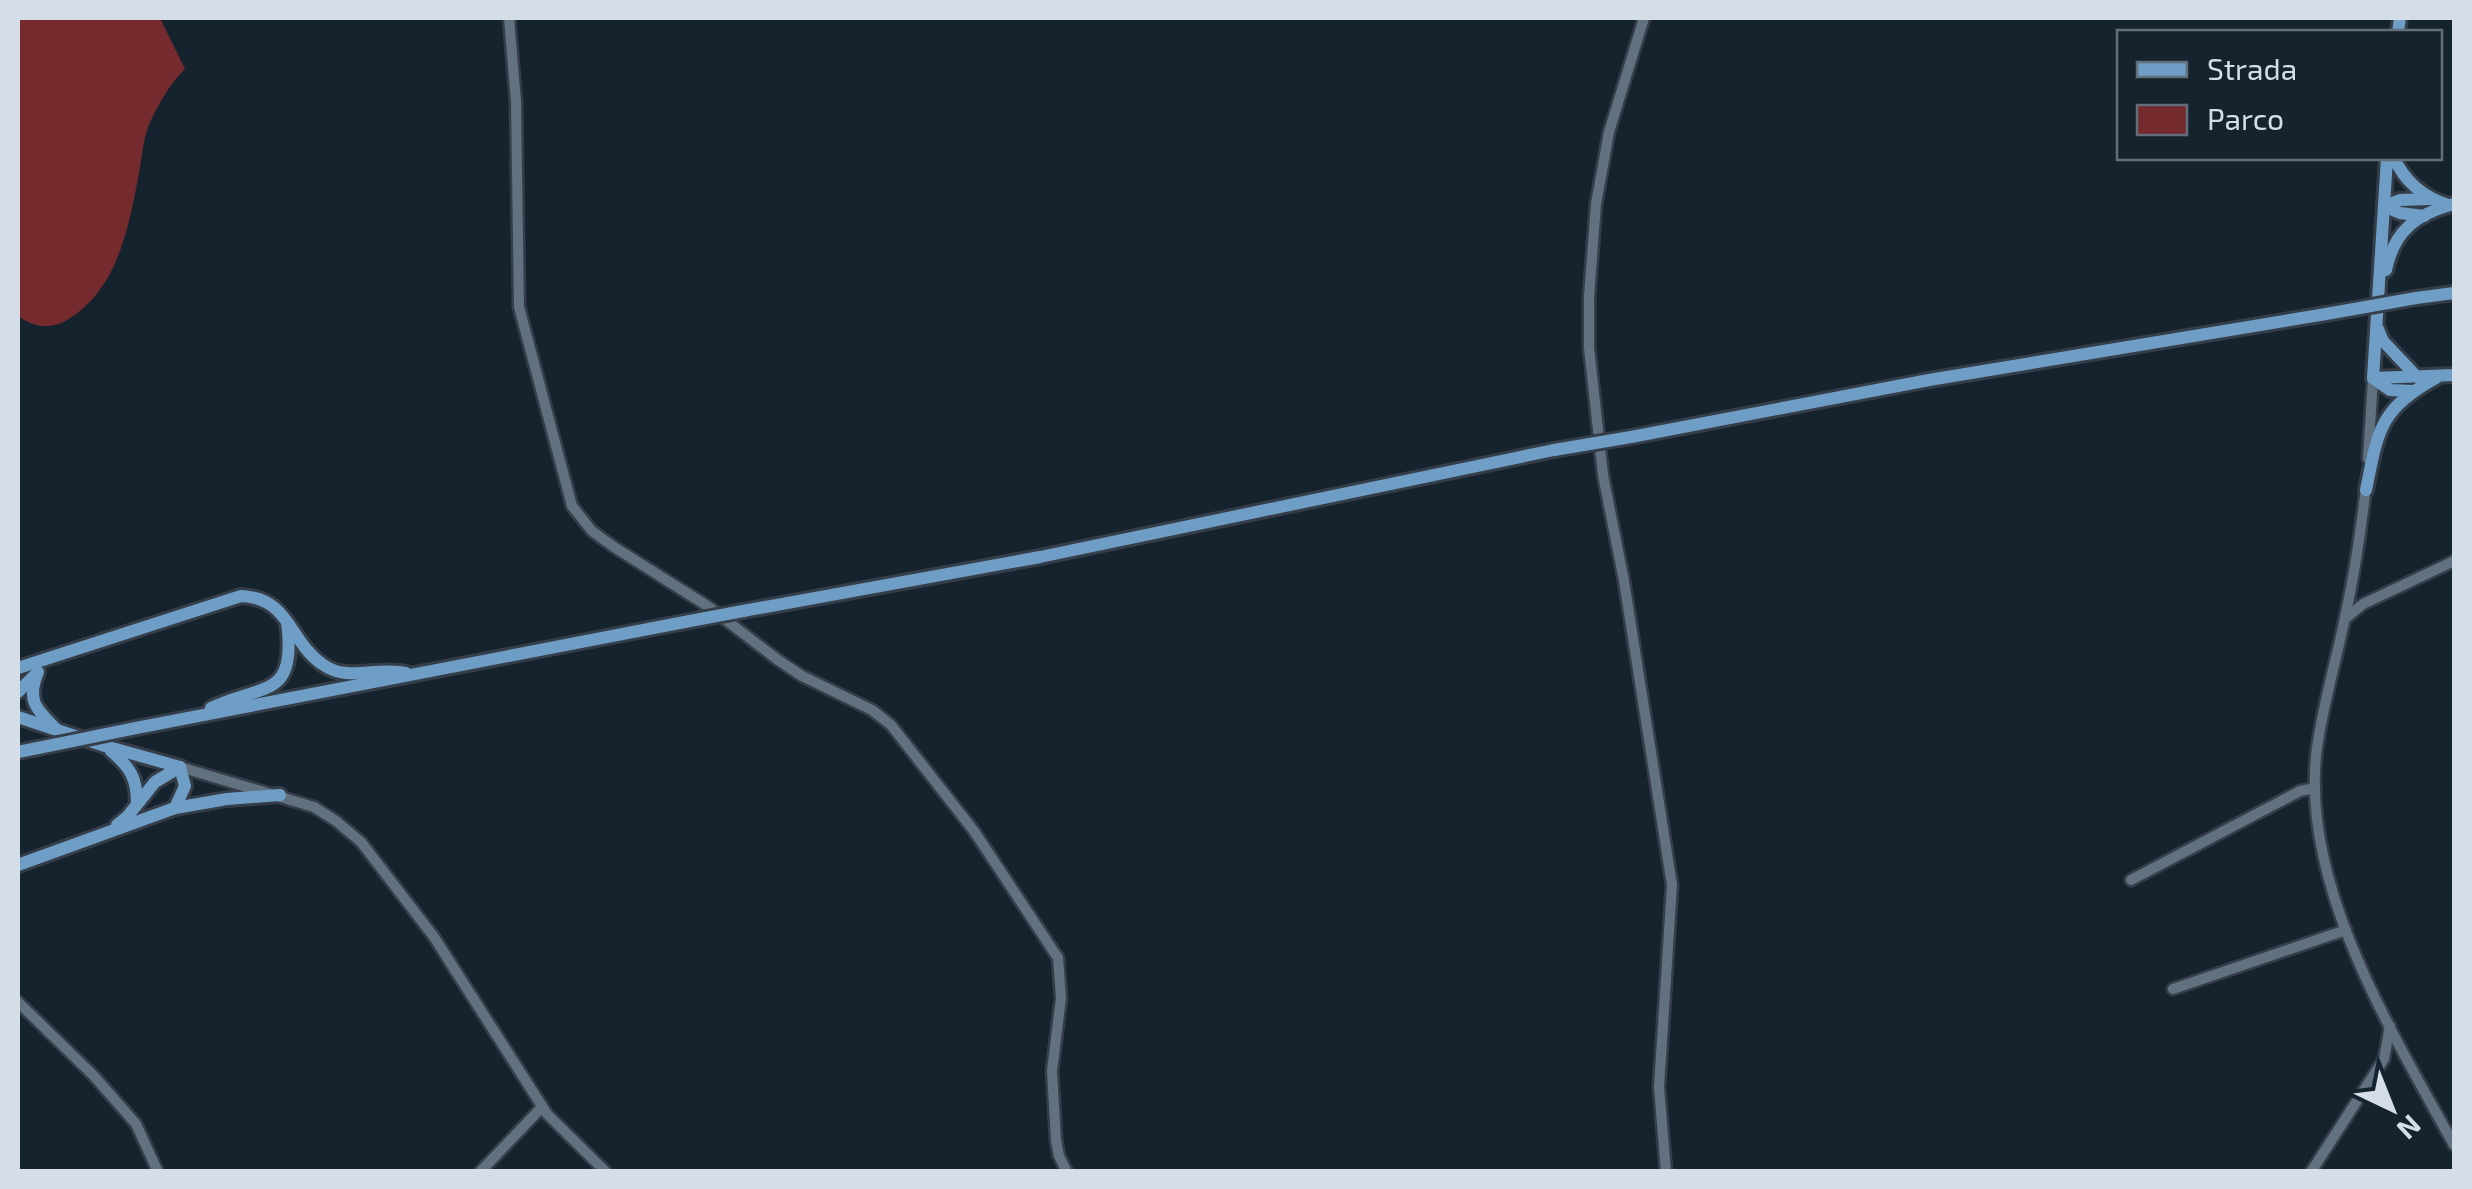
<svg xmlns="http://www.w3.org/2000/svg" width="2472" height="1189" font-family="'Exo 2',sans-serif">
  <style>
    .green { fill: #752a2e }
    .lines { fill: none; stroke-linecap: round; stroke-linejoin: round }
    .minor-casing { stroke: #353e48; stroke-width: 15 }
    .major-casing { stroke: #353e48; stroke-width: 18 }
    .minor { stroke: #617180; stroke-width: 10 }
    .major { stroke: #6e9dc5; stroke-width: 12 }
    .major-bridge-casing { stroke: #353e48; stroke-width: 18; stroke-linecap: butt }
    .major-bridge { stroke: #6e9dc5; stroke-width: 12 }
  </style>
  <rect width="100%" height="100%" fill="#15232e"/>
  <path class="green" d="M18,18H160L185,69C169,85 157,106 148,127C143,141 142,158 139,173C129,226 118,290 67,320C51,330 33,327 18,316Z"/>
  <g class="lines">
    <g class="minor-casing">
      <g id="minor">
        <polyline points="509,18 516,102 519,307 572,506 592,531 614,547 709,607 778,660 802,676 872,710 891,725 974,831 1058,958 1061,998 1052,1071 1056,1140 1059,1156 1067,1172"/>
        <polyline points="1644,18 1609,132 1596,204 1589,297 1589,348 1603,475 1624,581 1672,885 1659,1087 1666,1172"/>
        <polyline points="2368,459 2373,378"/>
        <path d="M2366,486C2361,531 2354,577 2344,622C2335,666 2321,711 2316,756C2303,889 2392,1032 2454,1145"/>
        <polyline points="2346,618 2363,604 2454,561"/>
        <polyline points="180,767 314,807 336,821 361,842 434,937 547,1114 606,1172"/>
        <polyline points="2131,880 2300,791 2315,788"/>
        <polyline points="2173,989 2346,930"/>
        <polyline points="18,1002 94,1076 136,1124 158,1172"/>
        <polyline points="480,1172 542,1107"/>
        <polyline points="2311,1172 2384,1059 2390,1026"/>
      </g>
    </g>
    <g class="major-casing">
      <g id="major">
        <polyline points="2398,32 2400,18"/>
        <path d="M2394,158C2405,182 2423,197 2448,205"/>
        <polyline points="2384,206 2400,200 2430,199"/>
        <polyline points="2384,206 2400,213 2424,216"/>
        <path d="M2386,270C2394,231 2416,214 2454,204"/>
        <polyline points="2416,298 2454,293"/>
        <polyline points="2378,329 2383,341 2417,377"/>
        <polyline points="2373,378 2387,158"/>
        <polyline points="2373,378 2454,375"/>
        <polyline points="2373,378 2390,390 2413,391"/>
        <polyline points="1631,437 1929,380 2326,314"/>
        <path d="M2366,490C2378,431 2379,409 2436,378"/>
        <polyline points="743,611 1040,557 1554,450"/>
        <path d="M18,668L241,596C290,598 289,641 322,664C348,683 376,666 406,673"/>
        <path d="M38,672C26,700 36,709 56,729"/>
        <polyline points="18,692 35,675"/>
        <path d="M211,708C263,683 297,700 287,622"/>
        <polyline points="18,717 105,746 180,767"/>
        <polyline points="136,728 695,620"/>
        <path d="M111,751C130,767 137,778 137,803"/>
        <polyline points="18,752 38,748"/>
        <polyline points="175,808 185,786 180,767"/>
        <polyline points="117,825 127,817 155,782 180,767"/>
        <polyline points="18,865 175,808 227,799 280,795"/>
      </g>
    </g>
    <use href="#minor" class="minor"/>
    <use href="#major" class="major"/>
    <g class="major-bridge-casing">
      <g id="major-bridge">
        <polyline points="2326,314 2416,298"/>
        <polyline points="1554,450 1631,437"/>
        <polyline points="695,620 743,611"/>
        <polyline points="38,748 136,728"/>
      </g>
    </g>
    <use href="#major-bridge" class="major-bridge"/>
  </g>
  <rect width="2472" height="1189" fill="none" stroke="#d5dee6" stroke-width="40"/>
  <rect x="2117" y="30" width="325" height="130" fill="#15232e" stroke="#626e78" stroke-width="2.5"/>
  <rect x="2137" y="62" width="50" height="15" fill="#6e9dc5" stroke="#626e78" stroke-width="2.5"/>
  <text x="2207" y="80" font-size="30" fill="#d5dee6">Strada</text>
  <rect x="2137" y="105" width="50" height="30" fill="#752a2e" stroke="#626e78" stroke-width="2.5"/>
  <text x="2207" y="130" font-size="30" fill="#d5dee6">Parco</text>
  <g transform="translate(2392 1109) rotate(137)" stroke="#15232e" stroke-width="8" paint-order="stroke">
  <path d="M0-8L18 38L0 25L-18 38Z" fill="#d5dee6"/>
  <text y="-15" font-size="28" font-weight="bold" text-anchor="middle" fill="#d5dee6">N</text>
  </g>
</svg>
